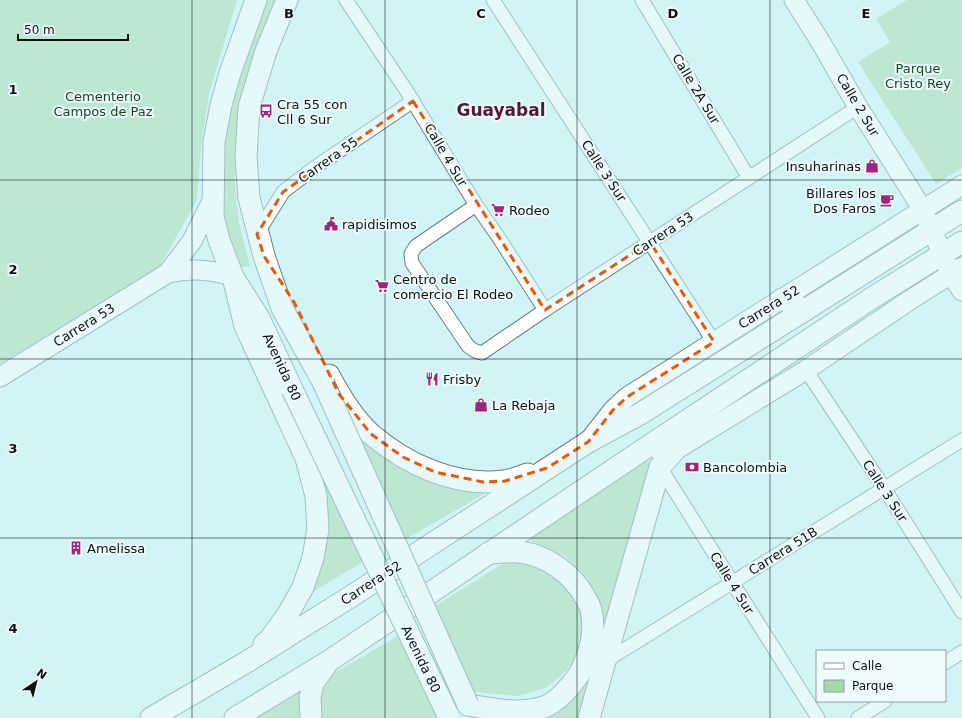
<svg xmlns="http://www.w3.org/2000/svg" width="962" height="718" font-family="'DejaVu Sans',sans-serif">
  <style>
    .green { fill: #a5d8a8 }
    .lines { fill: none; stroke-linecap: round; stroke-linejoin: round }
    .street-casing { stroke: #628183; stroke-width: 15 }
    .secondary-casing { stroke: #628183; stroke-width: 21 }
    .primary-casing { stroke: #628183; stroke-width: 23 }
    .street { stroke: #fff; stroke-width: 13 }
    .secondary { stroke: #fff; stroke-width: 19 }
    .primary { stroke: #fff; stroke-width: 21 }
    .primary-bridge-casing { stroke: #628183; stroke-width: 23; stroke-linecap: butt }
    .primary-bridge { stroke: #fff; stroke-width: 21 }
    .marked { fill: none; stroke: #e8590c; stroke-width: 3; stroke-dasharray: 8 5; stroke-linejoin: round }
    .grid { fill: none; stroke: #061112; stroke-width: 1; stroke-opacity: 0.55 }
    .labels { text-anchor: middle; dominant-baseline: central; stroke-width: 4; stroke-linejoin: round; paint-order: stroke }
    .park-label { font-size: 13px; fill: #12471c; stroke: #effcfe }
    .street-label { font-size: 13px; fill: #061112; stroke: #effcfe }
    .poi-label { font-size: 13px; fill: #061112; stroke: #effcfe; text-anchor: start }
    .district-label { font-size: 17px; font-weight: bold; fill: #52173e; stroke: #effcfe }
    .grid-label { font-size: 13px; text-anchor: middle; font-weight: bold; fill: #061112; stroke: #effcfe; stroke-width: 4; stroke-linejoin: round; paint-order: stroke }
  </style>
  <rect width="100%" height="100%" fill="#d2f4f6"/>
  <g class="green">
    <polygon points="0,0 237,0 209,94 201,147 197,200 155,275 129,293 0,364"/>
    <polygon points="262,0 280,0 242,112 235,143 235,186 239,223 250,266 238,268 220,207 220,151 236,78"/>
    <polygon points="907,0 962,0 962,168 936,184 858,62 890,42 876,19"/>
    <polygon points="344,417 428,478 457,489 486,493 402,541"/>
    <polygon points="647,458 651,466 579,718 538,718 601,624 600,603 586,576 565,556 529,540"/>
    <polygon points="319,470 366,560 313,592 324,551"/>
    <polygon points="513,557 558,574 584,614 585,634 576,659 561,676 545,688 518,696 471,692 432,608"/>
    <polygon points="398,636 438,718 317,718 317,697 324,679"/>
    <polygon points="303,685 300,718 245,718"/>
  </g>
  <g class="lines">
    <g class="street-casing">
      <g id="street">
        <polyline points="346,0 406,90 476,205 499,238 545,310"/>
        <polyline points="493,0 714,342"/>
        <polyline points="642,0 749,178"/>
        <polyline points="476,205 416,246 411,254 412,263 468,346 475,351 482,353 545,310 858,107"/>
        <polyline points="257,234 283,192 314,168 413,101"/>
        <polyline points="806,370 884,488 962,612"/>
        <polyline points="658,464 732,582 818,718"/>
        <polyline points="604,662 962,440"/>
        <polyline points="945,663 962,652"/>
        <polyline points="858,718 885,701"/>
      </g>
    </g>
    <g class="secondary-casing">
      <g id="secondary">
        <polyline points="794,0 820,41 858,107 923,210 951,274 962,291"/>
        <polyline points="168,273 192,241 213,199"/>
        <path d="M0,377L168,273C191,268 212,269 233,277"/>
        <polyline points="588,442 613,410 627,397 962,185"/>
        <path d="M660,451C669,452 675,451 682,446L806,370L910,300L962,267"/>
      </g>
    </g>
    <g class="primary-casing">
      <g id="primary">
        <polyline points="256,0 230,73 221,105 214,142 213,217 219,240 233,277 259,318 292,389"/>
        <polyline points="287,0 266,51 249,107 246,157 249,198 264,256 282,308 324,384"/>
        <polyline points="233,277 245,326 306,458 316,496 318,529 313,558 303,587 288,614 270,639 264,644"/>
        <polyline points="782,299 805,310"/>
        <path d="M329,375C340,396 353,418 371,434C407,465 456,487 504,481C512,480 520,476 528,474"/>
        <path d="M468,705C493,709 520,715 544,707C557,703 576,681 582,669C591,650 596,631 591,610C590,606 588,602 586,599C573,574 547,555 519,552C509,551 498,553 488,553"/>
        <polyline points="151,718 245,663 358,592 588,442 640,414 962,211"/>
        <polyline points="235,718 329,661 647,447 872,298 962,242"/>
        <polyline points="311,718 310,698 313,683 326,665"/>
        <polyline points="589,718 660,467 675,450"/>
      </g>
    </g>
    <use href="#street" class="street"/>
    <use href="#secondary" class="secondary"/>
    <use href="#primary" class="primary"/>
    <g class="primary-bridge-casing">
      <g id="primary-bridge">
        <polyline points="324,384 468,705"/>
        <polyline points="292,389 447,713"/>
      </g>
    </g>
    <use href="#primary-bridge" class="primary-bridge"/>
  </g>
  <path d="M0 0H962V718H0ZM413,101L545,310L650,242L714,342L627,397L613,410L588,442L547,468L505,481L483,482L435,472L403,457L371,434L339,394L294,302L264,256L257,234L283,192Z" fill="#d2f4f6" fill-opacity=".55" fill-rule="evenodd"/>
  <path class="marked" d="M413,101L545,310L650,242L714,342L627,397L613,410L588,442L547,468L505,481L483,482L435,472L403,457L371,434L339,394L294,302L264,256L257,234L283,192Z"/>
  <path class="grid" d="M192,0V718M385,0V718M577,0V718M770,0V718M0,180H962M0,359H962M0,538H962"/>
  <defs>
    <g id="bus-bare" transform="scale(1.08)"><path d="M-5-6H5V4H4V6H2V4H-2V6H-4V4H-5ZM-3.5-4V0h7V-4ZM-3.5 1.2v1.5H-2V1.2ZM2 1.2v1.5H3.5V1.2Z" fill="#a0257a" stroke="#effcfe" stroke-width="2.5" paint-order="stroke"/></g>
    <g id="shop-bare" transform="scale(1.08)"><path d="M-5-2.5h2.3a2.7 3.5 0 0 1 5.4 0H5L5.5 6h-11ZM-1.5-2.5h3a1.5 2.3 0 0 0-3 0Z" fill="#a0257a" stroke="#effcfe" stroke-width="2.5" paint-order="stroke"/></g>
    <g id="cafe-bare" transform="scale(1.08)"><path d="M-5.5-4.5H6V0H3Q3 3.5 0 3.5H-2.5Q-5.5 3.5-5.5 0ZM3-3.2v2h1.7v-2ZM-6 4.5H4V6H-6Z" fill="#a0257a" stroke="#effcfe" stroke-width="2.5" paint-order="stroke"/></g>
    <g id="supermarket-bare" transform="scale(1.08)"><path d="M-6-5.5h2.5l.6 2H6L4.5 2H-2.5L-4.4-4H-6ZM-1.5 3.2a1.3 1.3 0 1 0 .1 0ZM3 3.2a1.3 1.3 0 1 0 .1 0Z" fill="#a0257a" stroke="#effcfe" stroke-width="2.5" paint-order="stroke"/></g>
    <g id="civic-bare" transform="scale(1.08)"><path d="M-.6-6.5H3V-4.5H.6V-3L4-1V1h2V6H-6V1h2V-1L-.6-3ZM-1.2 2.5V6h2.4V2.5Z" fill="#a0257a" stroke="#effcfe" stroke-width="2.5" paint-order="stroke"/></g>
    <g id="restaurant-bare" transform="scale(1.08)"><path d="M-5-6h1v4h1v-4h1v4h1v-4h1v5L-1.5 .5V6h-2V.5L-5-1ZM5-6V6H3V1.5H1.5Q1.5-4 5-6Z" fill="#a0257a" stroke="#effcfe" stroke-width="2.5" paint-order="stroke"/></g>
    <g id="bank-bare" transform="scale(1.08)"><path d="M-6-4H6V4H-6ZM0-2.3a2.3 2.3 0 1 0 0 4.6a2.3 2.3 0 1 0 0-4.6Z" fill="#a0257a" stroke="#effcfe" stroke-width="2.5" paint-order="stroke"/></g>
    <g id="building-bare" transform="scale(1.08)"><path d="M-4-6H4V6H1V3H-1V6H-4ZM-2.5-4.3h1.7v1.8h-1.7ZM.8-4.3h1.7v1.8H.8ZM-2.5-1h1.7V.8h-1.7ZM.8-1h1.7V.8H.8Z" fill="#a0257a" stroke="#effcfe" stroke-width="2.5" paint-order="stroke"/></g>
  </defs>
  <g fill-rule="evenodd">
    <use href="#bus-bare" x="266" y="111"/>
    <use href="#shop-bare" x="872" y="166"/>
    <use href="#cafe-bare" x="887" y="200"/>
    <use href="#supermarket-bare" x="498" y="210"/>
    <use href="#civic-bare" x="331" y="224"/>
    <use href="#supermarket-bare" x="382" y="286"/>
    <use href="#restaurant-bare" x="432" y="379"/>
    <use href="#shop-bare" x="481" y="405"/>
    <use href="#bank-bare" x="692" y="467"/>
    <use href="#building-bare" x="76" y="548"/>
  </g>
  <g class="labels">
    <g class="park-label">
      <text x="918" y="68">Parque<tspan x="918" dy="15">Cristo Rey</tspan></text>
      <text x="103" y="96">Cementerio<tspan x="103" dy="15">Campos de Paz</tspan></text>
    </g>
    <g class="street-label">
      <text transform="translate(696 89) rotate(59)">Calle 2A Sur</text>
      <text transform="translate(858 105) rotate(59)">Calle 2 Sur</text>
      <text transform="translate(446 155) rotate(59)">Calle 4 Sur</text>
      <text transform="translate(328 160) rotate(-35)">Carrera 55</text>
      <text transform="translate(604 171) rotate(57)">Calle 3 Sur</text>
      <text transform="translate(663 234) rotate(-33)">Carrera 53</text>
      <text transform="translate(769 307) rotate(-32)">Carrera 52</text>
      <text transform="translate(84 325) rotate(-32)">Carrera 53</text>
      <text transform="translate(282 367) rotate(65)">Avenida 80</text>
      <text transform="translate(885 491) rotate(57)">Calle 3 Sur</text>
      <text transform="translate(783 551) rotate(-32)">Carrera 51B</text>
      <text transform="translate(371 583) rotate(-33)">Carrera 52</text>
      <text transform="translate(732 583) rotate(58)">Calle 4 Sur</text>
      <text transform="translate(421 659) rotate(64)">Avenida 80</text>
    </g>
    <g class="poi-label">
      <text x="277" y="104">Cra 55 con<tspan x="277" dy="15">Cll 6 Sur</tspan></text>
      <text x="861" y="166" text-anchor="end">Insuharinas</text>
      <text x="876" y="193" text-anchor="end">Billares los<tspan x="876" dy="15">Dos Faros</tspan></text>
      <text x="509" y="210">Rodeo</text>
      <text x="342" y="224">rapidisimos</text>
      <text x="393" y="279">Centro de<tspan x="393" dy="15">comercio El Rodeo</tspan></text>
      <text x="443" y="379">Frisby</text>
      <text x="492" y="405">La Rebaja</text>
      <text x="703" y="467">Bancolombia</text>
      <text x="87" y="548">Amelissa</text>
    </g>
    <g class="district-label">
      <text x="501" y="110">Guayabal</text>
    </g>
  </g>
  <g class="grid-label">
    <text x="289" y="18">B</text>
    <text x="481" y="18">C</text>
    <text x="673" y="18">D</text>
    <text x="866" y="18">E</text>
    <text x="13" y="94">1</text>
    <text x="13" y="274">2</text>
    <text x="13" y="453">3</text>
    <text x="13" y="633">4</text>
  </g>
  <rect x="816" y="650" width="130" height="52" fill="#effcfe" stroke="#929ea0"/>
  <rect x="824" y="663" width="20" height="6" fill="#ffffff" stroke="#929ea0"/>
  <text x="852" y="670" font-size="12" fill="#061112">Calle</text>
  <rect x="824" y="680" width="20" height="12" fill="#a5d8a8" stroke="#929ea0"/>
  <text x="852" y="690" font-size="12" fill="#061112">Parque</text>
  <g transform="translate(36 682) rotate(35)" stroke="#effcfe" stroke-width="3" paint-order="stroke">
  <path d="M0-3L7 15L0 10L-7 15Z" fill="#061112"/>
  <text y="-6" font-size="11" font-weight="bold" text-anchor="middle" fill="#061112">N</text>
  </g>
  <path d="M18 34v6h110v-6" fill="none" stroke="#061112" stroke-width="2"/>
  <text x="24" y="34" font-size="12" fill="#061112" stroke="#effcfe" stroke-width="3" paint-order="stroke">50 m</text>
</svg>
